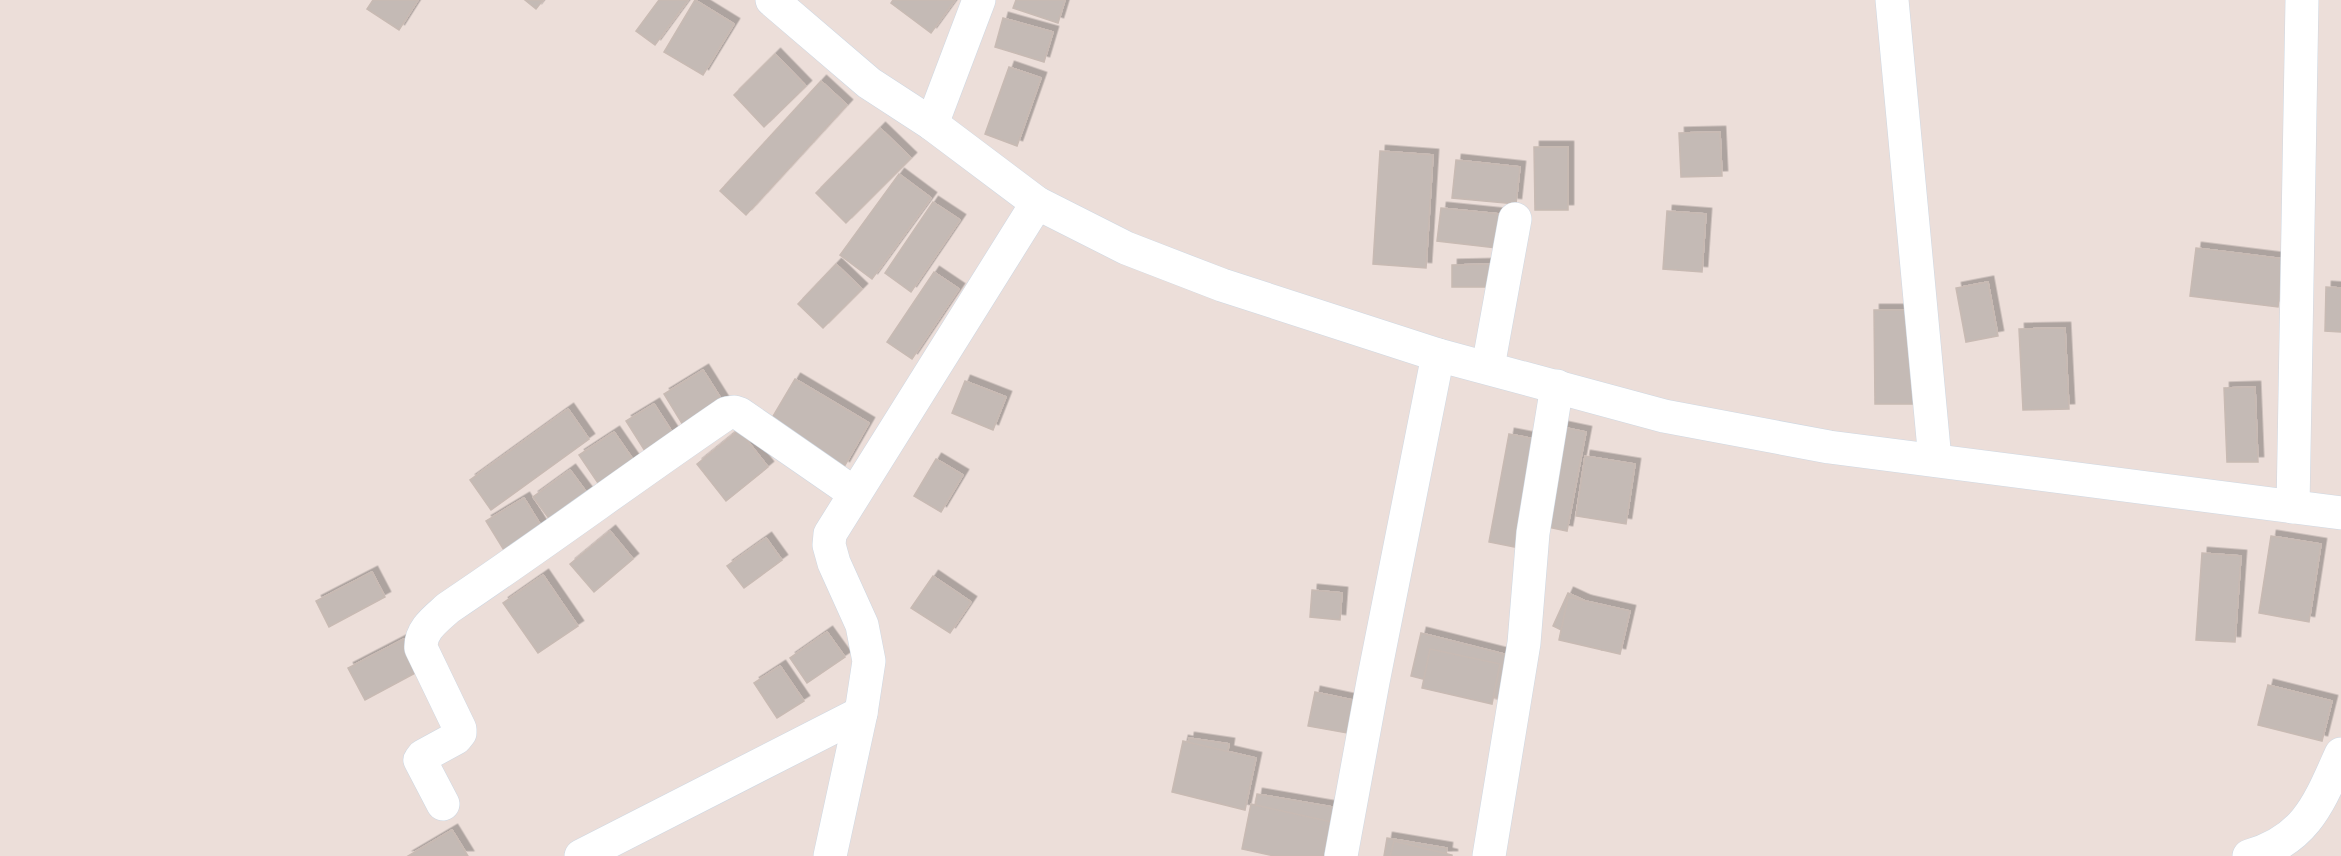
<svg xmlns="http://www.w3.org/2000/svg" width="2341" height="856" font-family="Overpass,sans-serif">
  <style>
    .building { fill: #c4bab5; stroke: #c8bab3; stroke-width: 1.5; filter: url(#shadow) }
    .lines { fill: none; stroke-linecap: round; stroke-linejoin: round }
    .minor-casing { stroke: #ced8e3; stroke-width: 34 }
    .minor { stroke: #fff; stroke-width: 33 }
  </style>
  <defs>
    <filter id="shadow"><feDropShadow dx="5.5" dy="-5.5" stdDeviation="0" flood-color="#0004"/></filter>
  </defs>
  <rect width="100%" height="100%" fill="#ecded9"/>
  <g class="building">
    <polygon points="373,0 418,0 399,30 367,9"/>
    <polygon points="525,0 543,0 536,9"/>
    <polygon points="659,0 688,0 655,45 636,31"/>
    <polygon points="695,0 734,24 703,75 664,52"/>
    <polygon points="893,0 955,0 931,33 891,3"/>
    <polygon points="1016,0 1065,0 1058,23 1013,8"/>
    <polygon points="1003,18 1053,32 1044,62 995,47"/>
    <polygon points="775,54 806,86 764,127 734,95"/>
    <polygon points="1009,67 1041,78 1017,146 985,134"/>
    <polygon points="821,81 847,105 746,215 720,191"/>
    <polygon points="880,128 911,158 846,223 816,193"/>
    <polygon points="1720,132 1722,176 1681,177 1679,133"/>
    <polygon points="1534,147 1568,147 1568,210 1535,210"/>
    <polygon points="1380,151 1433,155 1426,268 1373,264"/>
    <polygon points="1456,160 1520,167 1516,204 1452,198"/>
    <polygon points="899,174 931,198 872,279 840,255"/>
    <polygon points="933,202 960,220 911,292 885,273"/>
    <polygon points="1441,208 1509,215 1505,249 1437,241"/>
    <polygon points="1667,211 1706,214 1702,272 1663,269"/>
    <polygon points="2196,248 2284,259 2278,307 2190,296"/>
    <polygon points="836,264 862,289 823,328 798,304"/>
    <polygon points="1496,264 1497,287 1452,287 1452,265"/>
    <polygon points="934,272 959,289 912,359 887,342"/>
    <polygon points="1988,282 1998,336 1966,342 1956,288"/>
    <polygon points="2326,287 2341,288 2341,332 2325,331"/>
    <polygon points="1874,310 1914,310 1915,404 1875,404"/>
    <polygon points="2065,328 2069,409 2023,410 2019,329"/>
    <polygon points="703,370 725,405 686,430 664,394"/>
    <polygon points="795,379 869,423 844,467 769,423"/>
    <polygon points="965,381 1006,397 993,430 952,413"/>
    <polygon points="2255,387 2258,462 2227,462 2224,388"/>
    <polygon points="654,404 678,441 650,459 626,421"/>
    <polygon points="568,409 589,439 491,510 470,480"/>
    <polygon points="1557,426 1586,432 1567,531 1538,525"/>
    <polygon points="739,430 768,467 726,501 697,464"/>
    <polygon points="614,432 639,468 604,492 579,455"/>
    <polygon points="1509,434 1540,440 1520,548 1489,542"/>
    <polygon points="1585,456 1635,464 1626,524 1576,516"/>
    <polygon points="936,459 963,475 941,512 914,496"/>
    <polygon points="570,470 593,501 556,528 533,497"/>
    <polygon points="524,498 548,537 510,560 486,521"/>
    <polygon points="610,531 633,559 594,592 570,564"/>
    <polygon points="2271,536 2321,544 2309,622 2259,613"/>
    <polygon points="766,538 782,560 744,588 727,566"/>
    <polygon points="2202,553 2241,556 2235,642 2196,640"/>
    <polygon points="372,572 385,597 329,627 316,601"/>
    <polygon points="543,575 578,626 538,653 503,603"/>
    <polygon points="933,576 971,602 950,633 911,608"/>
    <polygon points="1312,590 1342,593 1340,620 1310,617"/>
    <polygon points="1568,593 1618,616 1602,650 1553,626"/>
    <polygon points="1568,597 1630,611 1620,654 1559,640"/>
    <polygon points="827,632 845,657 807,683 790,658"/>
    <polygon points="1421,633 1516,657 1505,700 1411,676"/>
    <polygon points="404,639 421,670 365,700 348,668"/>
    <polygon points="1430,649 1500,664 1492,704 1422,688"/>
    <polygon points="780,666 804,701 777,718 754,683"/>
    <polygon points="2268,685 2332,701 2322,741 2258,725"/>
    <polygon points="1315,692 1353,700 1347,733 1308,726"/>
    <polygon points="1189,738 1229,744 1223,782 1184,777"/>
    <polygon points="1183,741 1256,758 1245,810 1172,792"/>
    <polygon points="1257,794 1339,808 1333,850 1250,837"/>
    <polygon points="1251,804 1332,822 1325,856 1274,856 1242,849"/>
    <polygon points="452,830 468,856 408,856"/>
    <polygon points="1387,838 1447,848 1446,856 1384,856"/>
    <polygon points="1394,841 1452,855 1452,856 1390,856"/>
  </g>
  <g class="lines">
    <g class="minor-casing">
      <g id="minor">
        <polyline points="772,0 869,83 932,124 1037,203 1126,248 1222,285 1438,355 1664,416 1829,447 2341,513"/>
        <polyline points="1892,0 1935,460"/>
        <polyline points="932,124 979,0"/>
        <polyline points="1488,367 1515,219"/>
        <polyline points="2293,507 2302,0"/>
        <path d="M443,804L420,760L423,756L456,738L460,733V729L421,648C420,630 436,619 448,608C542,545 633,477 727,413L734,412L740,414L854,493"/>
        <polyline points="581,856 861,713"/>
        <polyline points="830,856 861,713 869,661 862,625 834,563 829,545 830,534 1037,203"/>
        <polyline points="1341,856 1373,682 1438,355"/>
        <polyline points="1489,856 1524,643 1533,533 1557,386"/>
        <path d="M2249,856C2306,840 2319,803 2341,754"/>
      </g>
    </g>
    <use href="#minor" class="minor"/>
  </g>
</svg>
